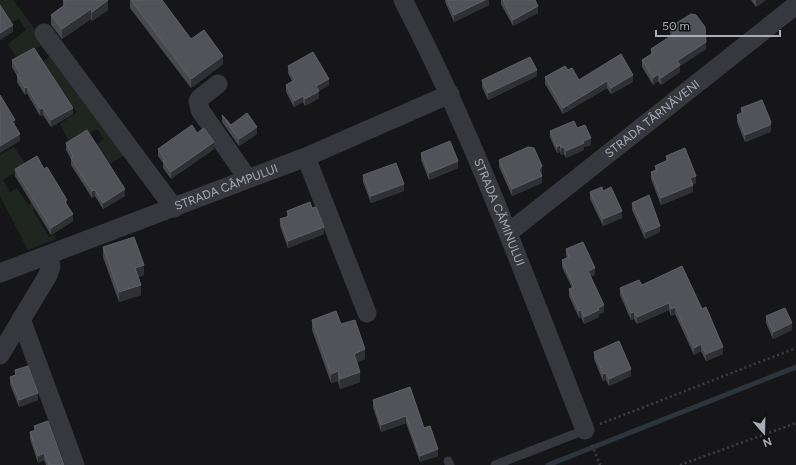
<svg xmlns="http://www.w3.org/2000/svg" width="796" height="465" font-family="Figtree,sans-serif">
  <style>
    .green { fill: #1e261f }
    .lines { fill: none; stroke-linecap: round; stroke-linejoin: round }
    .stream { stroke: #2c353c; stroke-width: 5 }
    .path { stroke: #3d3f44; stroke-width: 2.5; stroke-dasharray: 2 3; stroke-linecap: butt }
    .lane { stroke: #37383d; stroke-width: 9 }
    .street { stroke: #37383d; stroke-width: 19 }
    .wall { fill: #47494d }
    .shaded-wall { fill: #2f3033 }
    .building { fill: #525359; stroke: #5f6168 }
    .labels { text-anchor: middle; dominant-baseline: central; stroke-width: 3; stroke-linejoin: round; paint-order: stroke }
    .street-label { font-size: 12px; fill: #a8adb8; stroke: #111113 }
  </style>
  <rect width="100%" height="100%" fill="#161618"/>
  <g class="green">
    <polygon points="0,0 13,0 129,152 82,182 80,180 107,162 96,145 104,139 97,129 70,143 60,124 77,112 57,84 31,101 29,99 55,81 43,62 49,57 41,46 17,58 8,44 26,30 19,19 12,22 0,5"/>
    <polygon points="14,147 26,165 3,180 10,192 17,188 28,205 59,186 60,189 58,194 33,210 49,237 54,235 56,239 28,250 0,196 0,155"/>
  </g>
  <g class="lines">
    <polyline class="stream" points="548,465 796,367"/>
    <g class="path">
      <polyline points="600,424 796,348"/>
      <polyline points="592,445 600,465"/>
      <polyline points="680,465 796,423"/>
    </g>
    <g class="lane">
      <polyline points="448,461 450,465"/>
      <polyline points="495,465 585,430"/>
    </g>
    <g class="street">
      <path id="s1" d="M403,0C475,138 528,285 585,430"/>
      <polyline points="44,33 174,208"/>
      <polyline points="218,84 200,98 198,101 200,110 248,179"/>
      <polyline points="306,157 367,313"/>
      <path id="s2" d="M508,233L796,5"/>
      <path id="s3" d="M0,273L306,157L450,94"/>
      <polyline points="21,319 75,465"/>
      <polyline points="0,355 48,275 51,266 48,256"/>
    </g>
  </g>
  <g class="wall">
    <polygon points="63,0 108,10 92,21 91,19 62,39 51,25 51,15 63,6"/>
    <polygon points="130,0 162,0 191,39 223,64 191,88 130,8"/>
    <polygon points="445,0 489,0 489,5 454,22 445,2"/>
    <polygon points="501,0 535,0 538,13 513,26 501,4"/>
    <polygon points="751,0 766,0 756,7"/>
    <polygon points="670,27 706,49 680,66 680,72 661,85 658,81 653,85 642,67 642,60 651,55 651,49 671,36 670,34"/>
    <polygon points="12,60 73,114 51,127 43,115 40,116 27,93 25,95 17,82 17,76 12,67"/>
    <polygon points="288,66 329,85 319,91 319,98 305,106 303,102 294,107 286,92 286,85 292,81 288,73"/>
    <polygon points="568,70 579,80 633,82 611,94 607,88 563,114 545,84 545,77"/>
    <polygon points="537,76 488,100 482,87 482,80"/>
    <polygon points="741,108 771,129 770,132 745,142 737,122 737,115 741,113"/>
    <polygon points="222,115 231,125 257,134 239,146 222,122"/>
    <polygon points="577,128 591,145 584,147 584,150 566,158 564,154 561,155 560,152 557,153 550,137 550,131"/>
    <polygon points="197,133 214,149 171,179 163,168 163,163 158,156 158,149"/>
    <polygon points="66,143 125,196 103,209 95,196 92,198 71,165 71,159 66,150"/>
    <polygon points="421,153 458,168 429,180 421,160"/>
    <polygon points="666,156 696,183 693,184 693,192 661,205 651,179 651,172 655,170 655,166 666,161"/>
    <polygon points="499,160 542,173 541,174 542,183 512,196 499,167"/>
    <polygon points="15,169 44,169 67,206 73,221 51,235 15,176"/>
    <polygon points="363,175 404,191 371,203 363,182"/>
    <polygon points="603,191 622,218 603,226 590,199 590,192"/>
    <polygon points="632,203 660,232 645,239 632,210"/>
    <polygon points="312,208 324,234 288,248 280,226 280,219 287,217 287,211"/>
    <polygon points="103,247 144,275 138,277 141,295 119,302 103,257"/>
    <polygon points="566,249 595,275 591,276 604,312 599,314 599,317 584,324 581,317 579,318 569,296 569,289 572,288 562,267 562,260 567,258 566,256"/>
    <polygon points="682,266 723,354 706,361 701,351 694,355 675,314 671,316 669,310 637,324 634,319 631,320 620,295 620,288 642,285"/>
    <polygon points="766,316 792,330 773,339 766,323"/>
    <polygon points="312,320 365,359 357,362 360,382 340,389 338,381 331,383 312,330"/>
    <polygon points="594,352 631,376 609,386 606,380 603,381 594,359"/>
    <polygon points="15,370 38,400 19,407 10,384 10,377 15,375"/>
    <polygon points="410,387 424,428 438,456 420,462 406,423 381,432 373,407 373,400"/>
    <polygon points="34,426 64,465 46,465 44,460 38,463 30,439 30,432 34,431"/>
  </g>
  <g class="shaded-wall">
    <polygon points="108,0 108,10 92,21 92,12"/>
    <polygon points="485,0 489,0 489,5 454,22 454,15"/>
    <polygon points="756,0 766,0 756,7"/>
    <polygon points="538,6 538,13 513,26 513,20"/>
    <polygon points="91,9 91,19 62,39 62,29"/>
    <polygon points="13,25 13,32 0,40 0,33"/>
    <polygon points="706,42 706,49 680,66 680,72 661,85 661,78 677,61"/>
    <polygon points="223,56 223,64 191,88 191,79"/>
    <polygon points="537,70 537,76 488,100 488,93"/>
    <polygon points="658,74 658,81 653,85 653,78"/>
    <polygon points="633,75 633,82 611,94 611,88"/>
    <polygon points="329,79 329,85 316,93 316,86"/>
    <polygon points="607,81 607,88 563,114 563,108"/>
    <polygon points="27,87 27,93 25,95 25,88"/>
    <polygon points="319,91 319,98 305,106 305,99"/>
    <polygon points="303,96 303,102 294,107 294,101"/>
    <polygon points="43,108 43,115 40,116 40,109"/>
    <polygon points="73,108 73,114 51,127 51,120"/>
    <polygon points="15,120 15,126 12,121"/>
    <polygon points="771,122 771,129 770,132 745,142 745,135"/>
    <polygon points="257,127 257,134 239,146 239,139"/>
    <polygon points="20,134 20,141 0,153 0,146"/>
    <polygon points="591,138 591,145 584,147 584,150 566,158 566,151 583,141"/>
    <polygon points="214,142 214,149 171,179 171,172"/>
    <polygon points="560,145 560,152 557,153 557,147"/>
    <polygon points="564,147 564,154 561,155 561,148"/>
    <polygon points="458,161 458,168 429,180 429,173"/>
    <polygon points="542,166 542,173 539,176 539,170"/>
    <polygon points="542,176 542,183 512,196 512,189"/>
    <polygon points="696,176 696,183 690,185 690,178"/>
    <polygon points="404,184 404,191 371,203 371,196"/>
    <polygon points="693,185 693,192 661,205 661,198"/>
    <polygon points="125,189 125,196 103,209 103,203"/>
    <polygon points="95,190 95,196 92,198 92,191"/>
    <polygon points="67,200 67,207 65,202"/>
    <polygon points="622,211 622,218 603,226 603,219"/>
    <polygon points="73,214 73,221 51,235 51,228"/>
    <polygon points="660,226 660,232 645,239 645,232"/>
    <polygon points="324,227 324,234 288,248 288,241"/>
    <polygon points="144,265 144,275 135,278 135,268"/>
    <polygon points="595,268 595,275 588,278 588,271"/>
    <polygon points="141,285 141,295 119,302 119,292"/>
    <polygon points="669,303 669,310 637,324 637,317"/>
    <polygon points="604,305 604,312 599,314 599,317 584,324 584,317 598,308"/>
    <polygon points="675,307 675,314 671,316 671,309"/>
    <polygon points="581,310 581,317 579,318 579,311"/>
    <polygon points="634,312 634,319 631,320 631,313"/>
    <polygon points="792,323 792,330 773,339 773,332"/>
    <polygon points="701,344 701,351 694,355 694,348"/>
    <polygon points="723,347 723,354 706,361 706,354"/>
    <polygon points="365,349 365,359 354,364 354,354"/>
    <polygon points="631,369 631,376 609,386 609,379"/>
    <polygon points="338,371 338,381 331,383 331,374"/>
    <polygon points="360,372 360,382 340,389 340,379"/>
    <polygon points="606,373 606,380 603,381 603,374"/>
    <polygon points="38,393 38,400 19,407 19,400"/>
    <polygon points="406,416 406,423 381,432 381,425"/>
    <polygon points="438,449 438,456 420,462 420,456"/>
    <polygon points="44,453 44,460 38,463 38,456"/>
  </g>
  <g class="building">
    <polygon points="63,0 108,0 92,12 91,9 62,29 51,15 66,4"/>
    <polygon points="131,0 162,0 191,39 204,30 223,56 191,79"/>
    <polygon points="447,0 485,0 454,15"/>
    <polygon points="503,0 535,0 538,6 513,20"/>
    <polygon points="0,5 13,25 0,33"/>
    <polygon points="691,14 696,15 705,27 706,42 677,61 680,65 661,78 658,74 653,78 642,60 653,53 651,49 674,34 670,27"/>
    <polygon points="34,48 73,108 51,120 43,108 40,109 27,87 25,88 17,75 20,73 12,60"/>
    <polygon points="313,52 329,79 316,86 319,91 305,99 303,96 294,101 286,85 295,80 288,66"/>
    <polygon points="621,54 633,75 611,88 607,81 563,108 545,77 565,66 568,70 572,68 579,80"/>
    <polygon points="530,57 537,70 488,93 482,80"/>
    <polygon points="0,95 15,120 12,121 20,134 0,146"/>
    <polygon points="762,100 771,122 770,125 745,135 737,115 743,112 741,108"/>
    <polygon points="247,113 257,127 239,139 222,115 231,125"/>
    <polygon points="574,121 577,128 585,125 591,138 583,141 584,143 566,151 564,147 561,148 560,145 557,147 550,131"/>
    <polygon points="192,125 197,133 204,128 214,142 171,172 163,161 165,160 158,149"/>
    <polygon points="87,130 125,189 103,203 95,190 92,191 78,170 71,158 73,156 66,143"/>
    <polygon points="450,141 458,161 429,173 421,153"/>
    <polygon points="528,147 534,148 542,166 539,170 542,176 512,189 499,160"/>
    <polygon points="685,148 696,176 690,178 693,185 661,198 651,172 657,170 655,166 668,160 666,156"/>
    <polygon points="37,156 44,169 47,167 67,200 65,202 73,214 51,228 15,169"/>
    <polygon points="396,163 404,184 371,196 363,175"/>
    <polygon points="602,187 603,191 611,187 622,211 603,219 590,192"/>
    <polygon points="649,195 660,226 645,232 632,203"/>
    <polygon points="310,202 312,208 316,207 324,227 288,241 280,219 289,216 287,211"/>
    <polygon points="134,237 144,265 135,268 141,285 119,292 103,247"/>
    <polygon points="583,242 595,268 588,271 604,305 598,308 599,310 584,317 581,310 579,311 569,289 574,287 562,260 569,257 566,249"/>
    <polygon points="682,266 702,309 706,307 723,347 706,354 701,344 694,348 675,307 671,309 669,303 637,317 634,312 631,313 620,288 639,280 642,285"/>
    <polygon points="785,308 792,323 773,332 766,316"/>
    <polygon points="336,311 341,324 355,320 365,349 354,354 360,372 340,379 338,371 331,374 312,320"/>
    <polygon points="619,341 631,369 609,379 606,373 603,374 594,352"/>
    <polygon points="28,366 38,393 19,400 10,377 16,375 15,370"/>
    <polygon points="410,387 424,428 430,426 438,449 420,456 406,416 381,425 373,400"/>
    <polygon points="48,421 64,465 49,465 44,453 38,456 30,432 36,430 34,426"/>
  </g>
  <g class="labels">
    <g class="street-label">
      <text stroke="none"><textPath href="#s2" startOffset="184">STRADA TÂRNĂVENI</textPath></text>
      <text stroke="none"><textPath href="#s3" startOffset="242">STRADA CÂMPULUI</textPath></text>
      <text stroke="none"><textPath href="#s1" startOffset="233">STRADA CĂMINULUI</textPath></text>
    </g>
  </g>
  <g transform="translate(764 433) rotate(160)" stroke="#111113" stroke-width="3" paint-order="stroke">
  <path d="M0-3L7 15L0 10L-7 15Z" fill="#a8adb8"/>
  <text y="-6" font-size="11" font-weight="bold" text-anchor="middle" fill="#a8adb8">N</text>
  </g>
  <path d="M656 30v6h124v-6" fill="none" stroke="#a8adb8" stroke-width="2"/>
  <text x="662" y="30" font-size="12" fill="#a8adb8" stroke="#111113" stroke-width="3" paint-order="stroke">50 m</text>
</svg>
